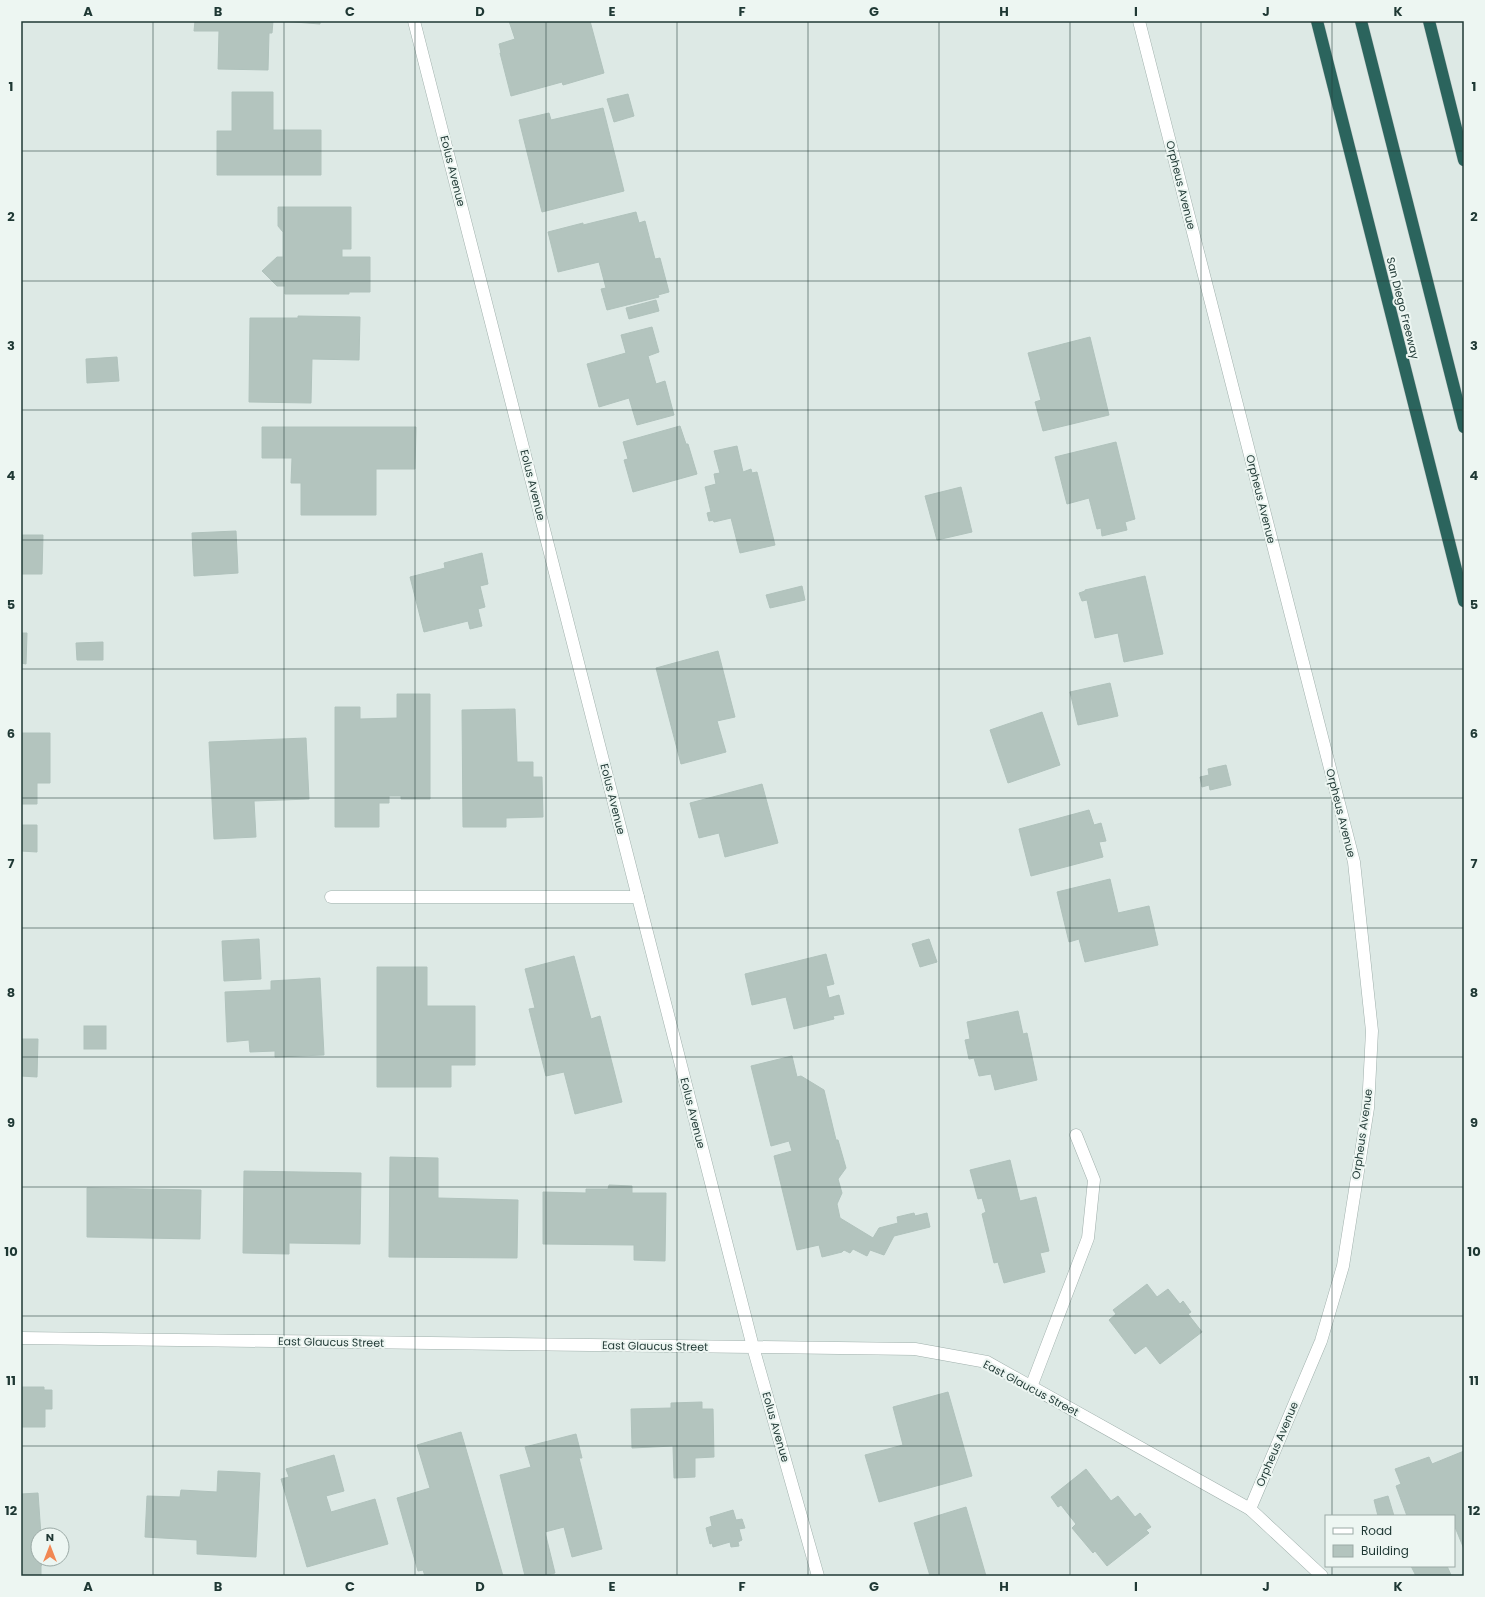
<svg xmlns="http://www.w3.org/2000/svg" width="1485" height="1597" font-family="Poppins,sans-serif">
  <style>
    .building { fill: #b3c4be; stroke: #b0c2bc }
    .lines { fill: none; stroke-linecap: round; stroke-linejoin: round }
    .service-casing { stroke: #a0b0ac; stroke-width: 13 }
    .minor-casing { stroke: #a0b0ac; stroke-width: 13 }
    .tertiary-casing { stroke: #a0b0ac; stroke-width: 13 }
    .motorway-casing { stroke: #bcc3c2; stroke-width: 13 }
    .service { stroke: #fff; stroke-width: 12 }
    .minor { stroke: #fff; stroke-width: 12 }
    .tertiary { stroke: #fff; stroke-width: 12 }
    .motorway { stroke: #2b645d; stroke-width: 12 }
    .grid { fill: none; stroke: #1f3834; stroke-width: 1; stroke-opacity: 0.55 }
    .labels { text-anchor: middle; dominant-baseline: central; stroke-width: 4; stroke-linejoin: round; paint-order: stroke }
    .street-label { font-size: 11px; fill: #1f3834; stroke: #edf6f2 }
    .neatline { fill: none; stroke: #1f3834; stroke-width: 1.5 }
    .grid-label { font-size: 13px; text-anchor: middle; font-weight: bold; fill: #1f3834 }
  </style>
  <rect width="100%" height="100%" fill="#dde9e5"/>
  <g class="building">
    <polygon points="195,21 273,21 272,33 269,33 268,70 218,69 219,31 194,31"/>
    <polygon points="282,21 320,21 320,24"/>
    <polygon points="509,21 590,21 604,73 563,85 562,82 511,96 500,53 501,53 499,44 515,39"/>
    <polygon points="232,92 273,92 273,130 321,130 321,175 217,175 217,131 232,131"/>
    <polygon points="628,94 634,116 614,122 607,99"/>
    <polygon points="603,108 624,191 542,212 519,120 549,113 551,120"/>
    <polygon points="278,207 351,207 351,249 342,249 342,257 370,257 370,292 349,292 349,294 285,294 285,286 277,286 262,271 277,257 283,257 283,232 278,226"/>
    <polygon points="636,212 639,223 645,221 655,259 660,258 669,292 658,295 659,297 607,310 601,289 606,288 599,262 558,272 548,232 583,223 583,225"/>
    <polygon points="656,300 659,311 629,319 626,308"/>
    <polygon points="298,316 360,317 359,360 312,359 311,403 249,402 250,318 298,318"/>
    <polygon points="652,327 659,352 648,356 656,384 665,381 674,415 637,425 629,398 599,407 587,364 626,353 621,335"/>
    <polygon points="1090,337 1109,415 1043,431 1035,402 1041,400 1028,353"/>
    <polygon points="117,357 119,381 87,383 86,359"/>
    <polygon points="680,426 686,444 688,444 697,474 633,492 624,460 628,459 623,442"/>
    <polygon points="262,427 416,427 415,469 376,469 376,515 301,515 301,483 291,483 292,458 262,458"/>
    <polygon points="1116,442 1135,519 1125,522 1127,530 1102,536 1101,528 1097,529 1089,498 1067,504 1055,457"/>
    <polygon points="737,446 743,472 751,469 752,473 757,472 775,545 740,553 731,518 714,522 713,520 709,521 707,513 711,512 705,487 716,484 714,474 720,473 714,451"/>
    <polygon points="961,487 972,532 937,540 925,496"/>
    <polygon points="236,531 238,573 194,576 192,533"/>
    <polygon points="21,535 43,535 42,574 21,574"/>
    <polygon points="482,553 488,584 480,586 485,607 478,609 482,626 470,629 468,621 424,632 410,577 445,568 444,563"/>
    <polygon points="1145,576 1163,654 1124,662 1118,633 1095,638 1087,600 1082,601 1079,593 1085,591 1085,590"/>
    <polygon points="802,586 805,600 770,608 766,595"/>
    <polygon points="21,633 27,633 26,664 21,663"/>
    <polygon points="103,642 103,660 77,660 76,643"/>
    <polygon points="718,651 735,717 717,721 726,752 681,764 656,668"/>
    <polygon points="1110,683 1118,716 1078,725 1070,692"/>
    <polygon points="397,694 430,694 430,799 401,799 401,796 389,796 389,803 379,803 379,827 335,827 335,707 360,707 360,719 397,718"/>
    <polygon points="515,709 517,762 533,762 533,777 542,777 543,817 506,818 506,827 463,827 462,710"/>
    <polygon points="1042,712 1060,765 1008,783 990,730"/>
    <polygon points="21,733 50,733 50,783 37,783 37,804 21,804"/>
    <polygon points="306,738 309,799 254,801 256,837 214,839 209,742"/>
    <polygon points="1226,765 1231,785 1210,790 1209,785 1202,787 1200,777 1209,775 1208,769"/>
    <polygon points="762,784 778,843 725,857 719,833 699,838 690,803"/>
    <polygon points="1089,810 1094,825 1101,823 1106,841 1099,842 1103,857 1031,876 1019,829"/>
    <polygon points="21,825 37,825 37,852 21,851"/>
    <polygon points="1110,879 1118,913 1149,906 1158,945 1085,962 1079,939 1069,942 1057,892"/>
    <polygon points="259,939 261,979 224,981 222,941"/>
    <polygon points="929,939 937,962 920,967 912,944"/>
    <polygon points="826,954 834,984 826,986 829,998 839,995 844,1014 833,1016 834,1019 794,1029 786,997 752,1005 745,974"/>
    <polygon points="574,956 591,1019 600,1016 622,1102 575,1114 564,1072 546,1076 529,1009 535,1008 525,969"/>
    <polygon points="377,967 427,967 427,1006 475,1006 475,1065 451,1065 451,1087 377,1087"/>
    <polygon points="320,978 324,1055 275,1057 275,1051 250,1052 249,1040 227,1042 225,992 271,990 271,981"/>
    <polygon points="1018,1011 1023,1034 1027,1033 1037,1080 995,1090 991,1074 979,1076 974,1058 969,1059 965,1040 970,1039 967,1022"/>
    <rect x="84" y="1026" width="22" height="23"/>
    <polygon points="21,1039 38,1039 37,1077 21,1076"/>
    <polygon points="792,1056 797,1077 801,1076 824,1090 836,1140 838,1140 846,1168 838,1179 842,1193 837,1204 840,1218 873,1238 879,1228 898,1223 897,1217 914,1213 915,1216 927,1213 930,1227 894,1236 884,1255 870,1250 867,1256 853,1249 850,1253 844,1250 842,1252 822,1257 819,1245 797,1250 774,1156 792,1151 789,1141 771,1146 751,1066"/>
    <polygon points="390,1157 438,1158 438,1198 518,1200 517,1258 389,1257"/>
    <polygon points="1010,1160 1020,1201 1036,1197 1049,1251 1040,1253 1045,1272 1004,1283 998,1262 994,1263 982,1214 986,1212 982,1198 978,1199 970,1170"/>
    <polygon points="244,1171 361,1173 360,1244 289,1243 289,1254 243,1253"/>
    <polygon points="609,1185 632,1186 632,1193 666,1193 665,1261 634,1260 634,1245 543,1244 543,1192 586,1193 586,1189 608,1189"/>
    <polygon points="87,1188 201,1190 200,1239 87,1237"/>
    <polygon points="1147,1284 1157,1297 1168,1289 1180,1304 1183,1301 1191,1312 1188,1314 1202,1332 1160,1364 1146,1346 1135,1354 1109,1320 1116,1314 1113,1310"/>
    <polygon points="21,1387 44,1387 44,1390 52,1390 52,1409 45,1409 45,1427 21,1427"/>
    <polygon points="948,1392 972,1476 879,1502 865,1455 903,1445 893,1407"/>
    <polygon points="702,1402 702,1409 713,1409 714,1457 695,1458 695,1477 674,1478 673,1446 632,1448 631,1409 671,1408 671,1403"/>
    <polygon points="461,1432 503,1576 425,1576 423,1570 418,1571 397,1498 430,1488 417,1445"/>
    <polygon points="576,1434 582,1458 579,1458 602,1549 572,1557 564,1527 545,1532 555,1573 543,1576 525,1576 500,1475 531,1467 525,1447"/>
    <polygon points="1464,1451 1464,1549 1455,1527 1454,1527 1454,1516 1407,1516 1396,1486 1401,1484 1395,1469 1429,1457 1432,1464"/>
    <polygon points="334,1455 344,1491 326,1496 331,1512 375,1499 388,1544 307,1567 281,1479 289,1477 286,1469"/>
    <polygon points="1086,1469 1111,1501 1118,1496 1135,1517 1140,1513 1151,1527 1146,1530 1149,1533 1107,1566 1095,1551 1093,1553 1072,1528 1076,1524 1061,1505 1058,1507 1051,1497"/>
    <polygon points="218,1471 260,1473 256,1557 197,1554 197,1540 145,1537 147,1496 180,1497 181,1490 217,1492"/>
    <polygon points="38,1493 41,1535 38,1535 38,1559 46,1560 41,1566 41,1576 21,1576 21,1494"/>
    <polygon points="1388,1496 1394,1516 1378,1516 1374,1500"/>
    <polygon points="966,1507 986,1576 930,1576 914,1523"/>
    <polygon points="733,1510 736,1520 742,1519 745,1528 739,1529 742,1540 738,1542 739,1546 731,1547 730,1542 713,1547 712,1543 710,1544 706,1528 712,1526 710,1517"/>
    <polygon points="1411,1566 1447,1566 1451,1575 1449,1576 1416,1576"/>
  </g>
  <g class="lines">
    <g class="service-casing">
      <g id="service">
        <polyline points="331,897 638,897"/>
        <polyline points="1031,1387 1088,1238 1094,1180 1076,1135"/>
      </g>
    </g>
    <g class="minor-casing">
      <g id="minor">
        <polyline points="1139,21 1354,862 1372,1031 1368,1108 1343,1266 1321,1341 1250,1509"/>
        <polyline points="21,1338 753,1347 818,1576"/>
      </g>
    </g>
    <g class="tertiary-casing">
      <polyline id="tertiary" points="414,21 753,1347 915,1349 987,1362 1250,1509 1322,1576"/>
    </g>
    <g class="motorway-casing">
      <g id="motorway">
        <polyline points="1317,21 1464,601"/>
        <polyline points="1361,21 1464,427"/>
        <polyline points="1429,21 1464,160"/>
      </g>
    </g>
    <use href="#service" class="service"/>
    <use href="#minor" class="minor"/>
    <use href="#tertiary" class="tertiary"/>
    <use href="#motorway" class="motorway"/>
  </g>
  <path class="grid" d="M153,21V1576M284,21V1576M415,21V1576M546,21V1576M677,21V1576M808,21V1576M939,21V1576M1070,21V1576M1201,21V1576M1332,21V1516M21,151H1464M21,281H1464M21,410H1464M21,540H1464M21,669H1464M21,798H1464M21,928H1464M21,1057H1464M21,1187H1464M21,1316H1464M21,1446H1464M1332,1566V1576"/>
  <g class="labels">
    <g class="street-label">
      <text transform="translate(453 171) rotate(76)">Eolus Avenue</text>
      <text transform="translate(1181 185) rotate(76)">Orpheus Avenue</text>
      <text transform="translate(1403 308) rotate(76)">San Diego Freeway</text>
      <text transform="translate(533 485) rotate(76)">Eolus Avenue</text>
      <text transform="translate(1261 499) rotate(76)">Orpheus Avenue</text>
      <text transform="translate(613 799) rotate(76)">Eolus Avenue</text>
      <text transform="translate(1341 813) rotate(76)">Orpheus Avenue</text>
      <text transform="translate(693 1113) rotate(76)">Eolus Avenue</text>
      <text transform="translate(1362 1134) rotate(-82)">Orpheus Avenue</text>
      <text transform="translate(331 1342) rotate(1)">East Glaucus Street</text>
      <text transform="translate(655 1346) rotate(1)">East Glaucus Street</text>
      <text transform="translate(1031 1388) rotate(28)">East Glaucus Street</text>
      <text transform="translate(776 1427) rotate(74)">Eolus Avenue</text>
      <text transform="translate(1277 1444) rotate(-67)">Orpheus Avenue</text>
    </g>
  </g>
  <rect width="1485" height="1597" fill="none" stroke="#edf6f2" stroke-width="44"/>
  <rect x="1325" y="1515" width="130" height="52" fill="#edf6f2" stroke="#9baaa6"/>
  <rect x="1333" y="1528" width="20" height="6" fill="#ffffff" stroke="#9baaa6"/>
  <text x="1361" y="1535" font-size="12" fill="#1f3834">Road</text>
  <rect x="1333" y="1545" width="20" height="12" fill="#b3c4be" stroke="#9baaa6"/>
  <text x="1361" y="1555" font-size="12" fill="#1f3834">Building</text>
  <g transform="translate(50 1547)"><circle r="19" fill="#edf6f2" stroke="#9baaa6"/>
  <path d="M0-3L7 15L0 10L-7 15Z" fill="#f18753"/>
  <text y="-6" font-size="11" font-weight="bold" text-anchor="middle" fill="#1f3834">N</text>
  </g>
  <rect x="22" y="22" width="1441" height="1553" class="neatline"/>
  <g class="grid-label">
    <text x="88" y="16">A</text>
    <text x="218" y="16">B</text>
    <text x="350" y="16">C</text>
    <text x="480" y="16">D</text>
    <text x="612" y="16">E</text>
    <text x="742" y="16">F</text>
    <text x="874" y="16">G</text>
    <text x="1004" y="16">H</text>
    <text x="1136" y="16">I</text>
    <text x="1266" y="16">J</text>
    <text x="1398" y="16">K</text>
    <text x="11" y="91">1</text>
    <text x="1474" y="91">1</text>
    <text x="11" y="221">2</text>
    <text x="1474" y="221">2</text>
    <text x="11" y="350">3</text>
    <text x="1474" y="350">3</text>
    <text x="11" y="480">4</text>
    <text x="1474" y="480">4</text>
    <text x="11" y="609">5</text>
    <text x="1474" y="609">5</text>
    <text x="11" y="738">6</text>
    <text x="1474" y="738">6</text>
    <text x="11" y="868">7</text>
    <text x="1474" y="868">7</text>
    <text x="11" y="997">8</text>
    <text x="1474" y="997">8</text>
    <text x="11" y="1127">9</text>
    <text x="1474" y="1127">9</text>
    <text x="11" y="1256">10</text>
    <text x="1474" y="1256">10</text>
    <text x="11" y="1385">11</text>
    <text x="1474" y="1385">11</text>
    <text x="11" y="1515">12</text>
    <text x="1474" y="1515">12</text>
    <text x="88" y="1591">A</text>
    <text x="218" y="1591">B</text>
    <text x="350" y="1591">C</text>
    <text x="480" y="1591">D</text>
    <text x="612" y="1591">E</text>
    <text x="742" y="1591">F</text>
    <text x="874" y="1591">G</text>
    <text x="1004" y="1591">H</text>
    <text x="1136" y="1591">I</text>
    <text x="1266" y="1591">J</text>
    <text x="1398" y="1591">K</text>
  </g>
</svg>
